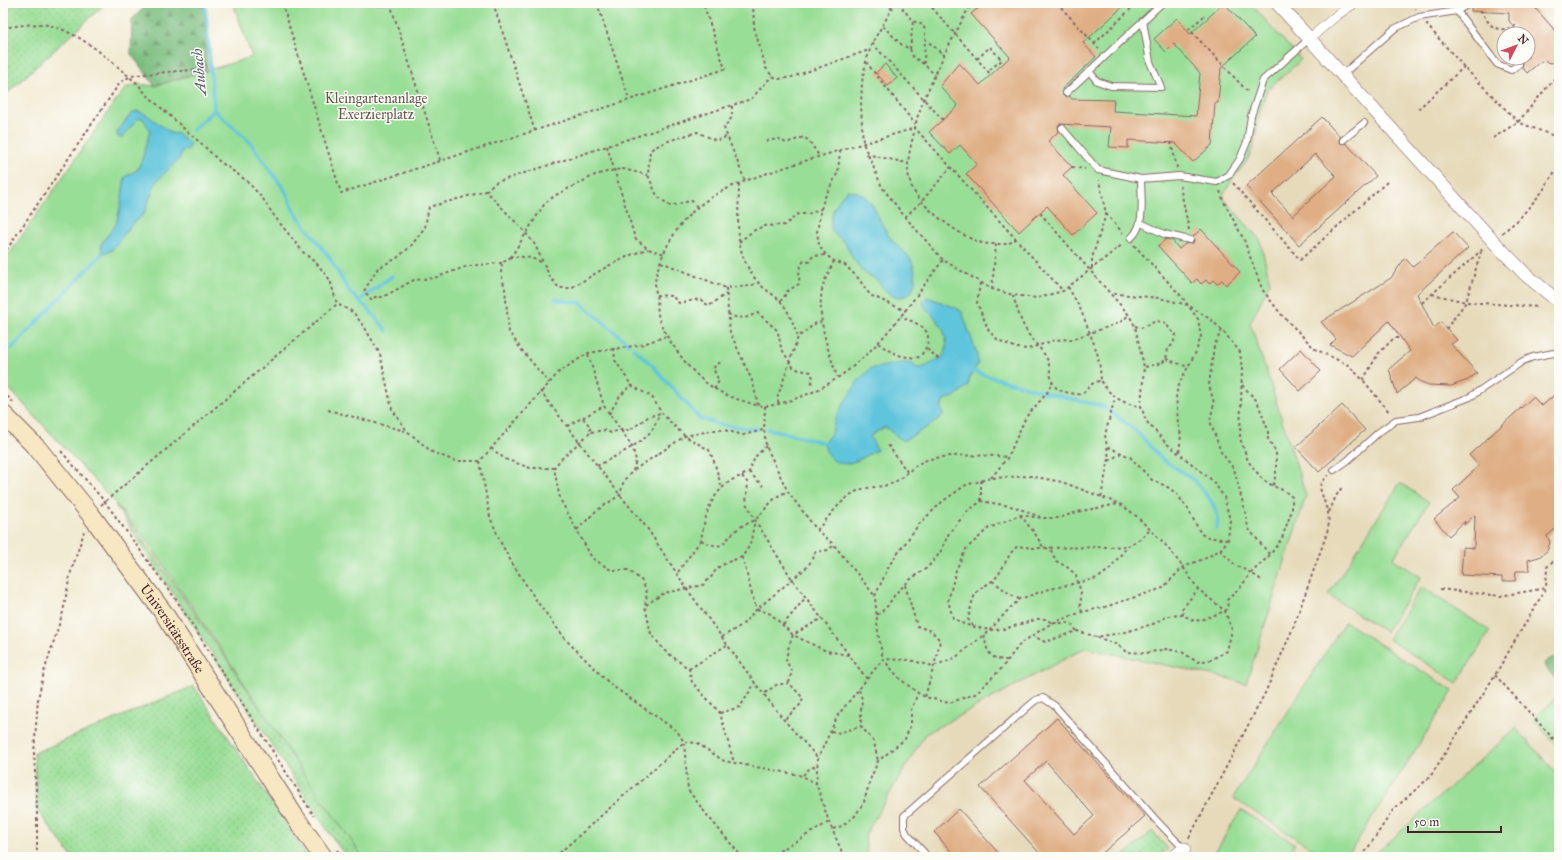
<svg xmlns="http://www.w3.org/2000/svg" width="1562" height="860" font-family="'IM FELL Great Primer',serif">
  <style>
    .built { fill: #e6daba; fill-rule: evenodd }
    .grass { fill: url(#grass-dots); stroke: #727e60 }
    .forest { fill: url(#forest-firs); stroke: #626e55 }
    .garden { fill: #99de96; stroke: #727e60 }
    .water { fill: #5fc5dc; stroke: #547284 }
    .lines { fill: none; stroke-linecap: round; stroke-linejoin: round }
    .stream { stroke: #5fc5dc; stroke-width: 3.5 }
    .building { fill: #dfae84; fill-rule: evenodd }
    .service-casing { stroke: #856666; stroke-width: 8 }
    .pedestrian-casing { stroke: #856666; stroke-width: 10 }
    .minor-casing { stroke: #856666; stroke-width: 14 }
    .secondary-casing { stroke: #856666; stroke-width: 20 }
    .path { stroke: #856666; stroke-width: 2; stroke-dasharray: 3 3; stroke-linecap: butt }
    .service { stroke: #fff; stroke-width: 6 }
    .pedestrian { stroke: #fff; stroke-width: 9 }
    .minor { stroke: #fff; stroke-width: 13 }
    .secondary { stroke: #f7e8c3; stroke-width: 18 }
    .labels { text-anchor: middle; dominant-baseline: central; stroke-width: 3; stroke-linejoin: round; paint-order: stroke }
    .park-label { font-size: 14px; fill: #62584b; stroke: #fdfcf7 }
    .street-label { font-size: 14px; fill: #4a1f2b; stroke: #fdfcf7 }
    .water-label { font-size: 15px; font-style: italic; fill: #515969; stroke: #fdfcf7 }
  </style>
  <defs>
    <pattern id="grass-dots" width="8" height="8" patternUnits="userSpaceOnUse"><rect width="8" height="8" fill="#99de96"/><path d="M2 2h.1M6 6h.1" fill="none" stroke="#85be81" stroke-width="1.8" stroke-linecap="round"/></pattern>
    <pattern id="forest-firs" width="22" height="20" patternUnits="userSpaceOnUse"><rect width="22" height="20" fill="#7abd7f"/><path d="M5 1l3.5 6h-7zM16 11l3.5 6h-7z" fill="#669968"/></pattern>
  </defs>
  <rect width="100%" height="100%" fill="#fdfcf7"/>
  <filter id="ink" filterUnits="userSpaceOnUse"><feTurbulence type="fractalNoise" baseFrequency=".025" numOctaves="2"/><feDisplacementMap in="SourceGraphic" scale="8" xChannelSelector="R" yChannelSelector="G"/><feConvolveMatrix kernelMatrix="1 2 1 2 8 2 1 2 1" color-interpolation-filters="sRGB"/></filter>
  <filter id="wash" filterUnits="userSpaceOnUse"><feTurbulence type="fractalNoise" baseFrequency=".012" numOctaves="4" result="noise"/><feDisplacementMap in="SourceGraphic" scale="16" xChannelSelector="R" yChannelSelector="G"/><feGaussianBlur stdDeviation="0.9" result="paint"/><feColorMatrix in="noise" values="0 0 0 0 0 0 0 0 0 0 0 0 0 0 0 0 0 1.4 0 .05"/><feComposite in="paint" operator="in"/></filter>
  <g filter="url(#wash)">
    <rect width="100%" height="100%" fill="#f2ebd4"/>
    <path class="built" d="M1250,3H1559V857H867L865,835L925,734L1085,648L1231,679L1246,684L1306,496L1267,373L1250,323L1270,283L1260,240L1222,197L1234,177L1247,161L1253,147L1261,108L1267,90L1300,60ZM1504,34H1528V58H1504Z"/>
    <g class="grass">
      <polygon points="3,3 106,3 3,97"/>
      <path d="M115,505L117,506C203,620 280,740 363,857H346L328,831Z"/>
      <polygon points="194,686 308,857 72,857 37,810 34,753"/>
      <polygon points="1152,831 1168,849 1158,857 1123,857"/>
    </g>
    <g class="forest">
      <polygon points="146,3 204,3 207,70 155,86 131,54 132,19 143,9"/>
      <polygon points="1553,657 1559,663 1559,682 1549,672 1544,663"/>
    </g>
    <g class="garden">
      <polygon points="233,3 1250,3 1301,60 1267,90 1261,108 1253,147 1247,161 1234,177 1222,197 1260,240 1270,283 1250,323 1267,373 1306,496 1246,684 1231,679 1085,648 925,734 865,835 867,857 363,857 305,776 228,659 148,543 110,497 3,382 3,263 117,99 126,88 138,84 155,86 252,57"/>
      <polygon points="1400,483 1429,502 1393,559 1421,577 1386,632 1328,595"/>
      <polygon points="1421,587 1490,631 1457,683 1388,639"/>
      <polygon points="1345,622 1453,691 1347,857 1325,857 1233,798"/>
      <polygon points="1557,697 1559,699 1559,748 1533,719"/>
      <polygon points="1516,728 1559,776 1559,856 1558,857 1372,857"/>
      <polygon points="1241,810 1295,844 1286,857 1212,857"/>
    </g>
    <g class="water">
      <polygon points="137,111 147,115 171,133 178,134 190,144 189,149 182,151 180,158 156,182 144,214 131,225 111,251 102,254 101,244 116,224 120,208 125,177 138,169 142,159 150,131 143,118 137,119 122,138 118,137 117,132 131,114"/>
      <path d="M848,190C853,191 859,192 863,195C877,204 879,226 892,240C898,247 908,253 912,262C920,279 913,306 890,294C884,291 880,283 875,279C873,277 869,276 867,275C863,272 858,266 855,261C850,256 849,248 845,243C841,238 834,236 832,230C827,216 838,199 848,190Z"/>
      <path d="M927,297L954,307L962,312L977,354L978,364L970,377L968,386L954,397L944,400L941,407L943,415L931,425L903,441L885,427L870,436L877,450C863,457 847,470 833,460C827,455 825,450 824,443L832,432L836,416L858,381L871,368C886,368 898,360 913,364L917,368C926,368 929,364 937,360C942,358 945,355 946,349C948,337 942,325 934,317C929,311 925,309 923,302Z"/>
    </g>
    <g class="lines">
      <g class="stream">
        <polyline points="214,110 249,141 286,192 294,211 329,257 349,291 359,301 392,276"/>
        <polyline points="193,130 214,110 205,3"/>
        <polyline points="555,299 581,303 629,344"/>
        <polyline points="359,301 370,311 387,331"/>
        <polyline points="12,348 102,254"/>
        <polyline points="633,348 652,365 700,419 722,425 758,429"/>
        <polyline points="974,372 1047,393 1105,407 1138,433 1162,459 1194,480 1212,502 1218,517 1217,529"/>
        <polyline points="767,429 778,431 824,443"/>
      </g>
    </g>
    <g id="blocks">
      <g class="building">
        <polygon points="984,3 1127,3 1083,43 1096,57 1062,89 1063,96 1069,96 1072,99 1114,100 1113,111 1196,116 1200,73 1174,44 1166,52 1154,39 1177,18 1190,34 1224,3 1255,37 1221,68 1218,103 1215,103 1212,145 1193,162 1175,143 1128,140 1128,148 1109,147 1111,127 1059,124 1058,127 1059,131 1048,141 1072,167 1063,175 1097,213 1073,235 1047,206 1019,232 966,174 977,164 960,145 950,154 929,132 958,106 940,86 959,63 980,85 1010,57 971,14"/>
        <polygon points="1474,3 1537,3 1536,9 1559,35 1559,61 1551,63 1541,61 1527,73 1522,67 1523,64 1522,61 1519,60 1516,61 1514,58 1528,58 1528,34 1508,34 1515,28 1509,21 1509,13 1471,11 1471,8"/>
        <polygon points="885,64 897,78 888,86 876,73"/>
        <path d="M1322,117L1340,137L1339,140L1340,143L1343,144L1346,143L1376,176L1299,245L1246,186ZM1315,154L1336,176L1293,216L1272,194Z"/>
        <polygon points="1201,229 1240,272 1226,285 1222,280 1217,284 1213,280 1209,284 1206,280 1201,284 1197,279 1192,283 1158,246 1166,239 1172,240 1179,249 1185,244 1193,243 1194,241 1193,237"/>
        <polygon points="1453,232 1468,248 1417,294 1434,328 1441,322 1457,340 1451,344 1477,373 1468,380 1451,386 1429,385 1421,382 1416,378 1397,394 1389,369 1410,351 1389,321 1352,356 1330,345 1336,339 1321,322 1391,278 1405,258 1413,267"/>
        <polygon points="1301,349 1321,371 1300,391 1280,369"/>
        <polygon points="1559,391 1559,526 1547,536 1550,542 1547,551 1539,557 1528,560 1529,571 1516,571 1515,581 1502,581 1502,577 1461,575 1463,547 1474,548 1475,515 1464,525 1465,521 1449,536 1434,519 1460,498 1453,490 1479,466 1469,455 1533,397 1542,406"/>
        <polygon points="1342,405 1365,430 1319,472 1296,447"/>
        <path d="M1057,718L1145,816L1098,857H1043L980,787ZM1046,761L1094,816L1074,834L1025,780Z"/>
        <polygon points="959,809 1002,857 956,857 934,832"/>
      </g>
    </g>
  </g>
  <g filter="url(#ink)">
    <use href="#blocks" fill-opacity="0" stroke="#856666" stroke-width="1"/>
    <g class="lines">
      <g class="service-casing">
        <g id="service">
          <polyline points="1457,11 1497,64 1511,70 1519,64"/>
          <polyline points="1089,71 1097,81 1111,86 1161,87 1150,62 1143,21"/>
          <polyline points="1342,75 1394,29 1419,17 1457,11 1470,3"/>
          <polyline points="1066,93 1162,3"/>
          <polyline points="1062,128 1098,170 1141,179 1179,176 1217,182 1229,175 1240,159 1247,142 1251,116 1263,80 1309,39"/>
          <polyline points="1343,140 1364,123"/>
          <polyline points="1141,223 1164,234 1190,240"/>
          <path d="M1131,238C1146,225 1141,198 1141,179"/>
          <polyline points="1334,470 1347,461 1379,432 1396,420 1419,417 1470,397 1523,361 1533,357 1559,352"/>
          <polyline points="928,857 907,834 904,828 904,816 1030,705 1036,700 1043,698 1055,706 1156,820 1184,849"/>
        </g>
      </g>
      <g class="pedestrian-casing">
        <polyline id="pedestrian" points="1309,39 1337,15 1355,3"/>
      </g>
      <g class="minor-casing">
        <g id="minor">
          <polyline points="1277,3 1493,241 1526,275 1559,302"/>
          <polyline points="1174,857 1184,849"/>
        </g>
      </g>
      <g class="secondary-casing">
        <g id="secondary">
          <path id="s1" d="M3,414L38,449L91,515L163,612L295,817L323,857"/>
        </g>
      </g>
      <g class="path">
        <polyline points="282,3 341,193 725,69 703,3"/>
        <polyline points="390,3 440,160"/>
        <polyline points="493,3 535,131"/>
        <polyline points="597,3 629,99"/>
        <polyline points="753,3 754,27 766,68 772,76 779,79 792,77 869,50"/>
        <polyline points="886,3 892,9"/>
        <polyline points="897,3 892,9 872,43 866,62 862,82 861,106 863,143 882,187 905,217 943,260 992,289 1013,295 1037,298 1063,291 1123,244"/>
        <polyline points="898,3 913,21 923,25 925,30 925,39 944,55"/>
        <polyline points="928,3 991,75"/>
        <polyline points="972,3 978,9"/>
        <polyline points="975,3 968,9 944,55 924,99 917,118 915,128 1063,291"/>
        <polyline points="1057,3 1099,49"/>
        <polyline points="1413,3 1416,9"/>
        <path d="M1477,5C1485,15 1489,31 1504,29C1510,28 1514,27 1518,23"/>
        <polyline points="1204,16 1189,29 1249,93"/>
        <polyline points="1426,24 1464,67 1518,122 1559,138"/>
        <polyline points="883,26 902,45 910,49 913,57 924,64 935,75"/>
        <path d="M3,28C15,26 41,22 52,26C86,36 111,62 138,84L145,93L190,134L203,145L219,161L247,181L263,199L275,217L303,252L318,265L330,280L337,304"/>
        <polyline points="872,43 943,120"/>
        <polyline points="1094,44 1137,3"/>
        <polyline points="910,49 913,21"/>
        <polyline points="977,59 990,47 1002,60 988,71"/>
        <polyline points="866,62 915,124"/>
        <polyline points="924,64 925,39"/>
        <polyline points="732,106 732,117 724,128 745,181"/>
        <polyline points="1418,109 1464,67"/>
        <polyline points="1493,138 1518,122 1559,73"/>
        <polyline points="766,141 779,139 786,143 804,137 810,142 819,156"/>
        <polyline points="1171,142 1177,168"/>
        <polyline points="607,146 635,238 648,249 665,254"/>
        <polyline points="840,150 838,172 824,199 821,209 817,232 819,245 826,255 834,261 845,265 858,278 870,295 906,311"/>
        <polyline points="866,154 907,163"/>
        <polyline points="1072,167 1085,169"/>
        <polyline points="1233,183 1300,260 1388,181"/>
        <path d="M739,184C739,221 732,250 757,281C763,289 772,293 778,299C789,309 793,324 798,337"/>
        <polyline points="1180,186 1189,230"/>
        <polyline points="486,191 494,183 751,99 772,76"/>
        <polyline points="1220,191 1224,202 1244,240 1262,289 1280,313 1315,349 1348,365 1363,380 1390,413"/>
        <polyline points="697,207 692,201 690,201 670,206 657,196 648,175 650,150 665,142 697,132 717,141 726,137"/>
        <polyline points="1040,213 1129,315 1135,326 1144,367 1141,406 1146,421 1166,443 1213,481 1224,497 1230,520 1228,540 1220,550 1206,558 1183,567 1163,588 1105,607 1082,612 1052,623 1021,643 1001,669 975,694 949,703 925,697 918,693 900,679 883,659 878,633 875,596 890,564 919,524 943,501 966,485 991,478 1030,476 1062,482 1120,504 1134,514 1164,543 1183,567 1198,589 1225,611 1232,630 1227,651 1210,660 1197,662 1182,652 1166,649 1146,653 1126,652 1118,645 1097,637"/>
        <polyline points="1106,214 1123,233"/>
        <polyline points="905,217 921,202 951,167"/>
        <polyline points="1502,233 1518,220 1542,192 1559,165"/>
        <polyline points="739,242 753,231 764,226 785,225 798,214 808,214 821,209"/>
        <polyline points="1134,245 1182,297 1198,319 1201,336 1196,352 1180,382 1176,394 1178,423 1181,435 1179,454"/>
        <polyline points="3,255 119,84 125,79 135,75 202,69"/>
        <polyline points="511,257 502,263 501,273 505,289 509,332 521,349 549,383"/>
        <path d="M943,260C905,310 869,368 808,394C797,398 777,406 765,406C759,406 752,404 747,402C715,394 695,377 677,351C670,341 663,331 659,318C657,313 658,306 657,300C656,294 655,287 655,282C659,254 678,223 699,206C721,188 750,179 777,170C822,155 869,142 915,128C911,147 904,166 911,185C918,205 955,232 974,240C983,245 997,244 1008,244L1016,239"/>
        <path d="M834,261C830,270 824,280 822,290C817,322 828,348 837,377"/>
        <path d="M541,262C530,257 523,256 511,257L545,203L556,195L595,175L614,170L623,169L648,175"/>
        <polyline points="661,262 726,288 749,286 758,283"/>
        <polyline points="502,263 468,266 434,278 414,280 383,297 375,297 372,300 364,291 378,268 397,258 411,246 425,227 429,207 486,191 525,232 535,245 550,277 559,288 571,288 608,266 633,254 648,249"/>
        <polyline points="1092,268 1092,258 1106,214 1099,180"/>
        <polyline points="980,283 977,303 989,331 998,340 1017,348 1028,349 1055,340 1073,339 1119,323 1129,315"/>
        <polyline points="1068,287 1079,306 1086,323 1097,352 1100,368 1101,380"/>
        <polyline points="726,288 730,332 753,383 758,405"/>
        <polyline points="992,289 996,244"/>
        <polyline points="1432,294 1466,302 1539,307"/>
        <polyline points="656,295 672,296 679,303 700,299 709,306 726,294"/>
        <path d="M1013,295C1017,309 1021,323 1029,335C1035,344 1044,351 1048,361C1051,370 1049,383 1058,389C1063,392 1076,395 1082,394L1092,384L1101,380C1108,395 1124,405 1141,406"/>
        <path d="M780,301L784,298L786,292L799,284C800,276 797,268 804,261L809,262L813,256L826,255"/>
        <polyline points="1422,303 1484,248"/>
        <polyline points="728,314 735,317 745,318 758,313 777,330 779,336 781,348 793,367 799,370 811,372 813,378 811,385"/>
        <polyline points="1135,326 1141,328 1156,321 1166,323 1170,330 1176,334 1173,344 1168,349 1166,359 1162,363 1145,367"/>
        <polyline points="1446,329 1466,302 1481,252"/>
        <polyline points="1222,330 1214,346 1209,385 1214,403 1210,421 1221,452 1234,469 1246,515 1248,528 1270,555"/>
        <path d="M878,343C891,353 903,359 919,357C929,348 933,332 919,325C913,321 907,320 901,316"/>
        <polyline points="614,348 615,360 631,385 652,397 661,412 672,424 685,436 709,450 714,461 722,489"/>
        <polyline points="927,349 940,360"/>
        <polyline points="1166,359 1188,367"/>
        <polyline points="1363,380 1378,354 1394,338 1401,338"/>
        <polyline points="1242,385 1257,401 1268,430 1268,439 1276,452 1276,474 1273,486"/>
        <polyline points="714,389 719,381 713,368 723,360"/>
        <polyline points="540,391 620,495 647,528 687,589 755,683 784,720 818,758"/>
        <polyline points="3,392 13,402"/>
        <polyline points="779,403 777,399 798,337 816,323 821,322"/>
        <polyline points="765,406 764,430 766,446 788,492 817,530 834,545 875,596"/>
        <polyline points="328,410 405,431"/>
        <polyline points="609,414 620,396 631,385"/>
        <polyline points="583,418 589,425 591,432 560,460 554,468 560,499 592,558 611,570 628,570 642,581 647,593 645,606 651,634 665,651 689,669 692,682 720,713 734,763"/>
        <polyline points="567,426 604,406"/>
        <polyline points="591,432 605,430 611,433 619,430 630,430 648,417 660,413"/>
        <polyline points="888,445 908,473"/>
        <path d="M766,446L755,457L749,472C744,475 738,477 732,480C710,494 705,516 701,540C727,553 721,541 739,528C744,524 751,523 756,519C766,510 774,494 788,492"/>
        <polyline points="1108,447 1121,453"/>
        <polyline points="491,448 505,459 530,468 554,468"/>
        <polyline points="61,451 105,502 177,601 314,816"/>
        <polyline points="480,461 490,517 501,543 512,563 538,603 567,641 611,685 677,731 684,742 688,790 707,815 742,857"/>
        <polyline points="1109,461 1121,453 1130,457 1152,480 1166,486 1176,493 1188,509 1201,534 1207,537 1228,540"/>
        <path d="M597,466C613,457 641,445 652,430C655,425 658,418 660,413"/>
        <polyline points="634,470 685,436 715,430 724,430 743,435 763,430"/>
        <polyline points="749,472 763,486"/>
        <polyline points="742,476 748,483 746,503 755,520 792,579 867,679"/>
        <polyline points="991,478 1008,457 1026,417 1047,393 1052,382"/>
        <polyline points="1101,497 1109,458 1105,435 1115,398"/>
        <polyline points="981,501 981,481"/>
        <polyline points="101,505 337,304 353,312 365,328 380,354 392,409 407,431 432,452 455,461 480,461 559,372 588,353 640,345 667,336"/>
        <polyline points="1329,512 1336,496 1343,486"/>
        <path d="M1020,515L1034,532L1043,547L1051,550L1056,561L1067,567L1076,575C1077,582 1081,589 1081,596C1081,603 1079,603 1082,612"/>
        <polyline points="577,530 596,511 620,495 624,480 633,471 636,460 632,446 604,406 588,354"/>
        <path d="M817,530C829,517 841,499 857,491C868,486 882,488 893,483C903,478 910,469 920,463C937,453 988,455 1008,457"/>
        <polyline points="1220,550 1235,565 1251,573 1263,581"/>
        <path d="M742,557C748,575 750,592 757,609L771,614L793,635L826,651L849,655"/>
        <polyline points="678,572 701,540"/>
        <path d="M992,581C1002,587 1009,595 1019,599"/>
        <path d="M905,585L917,626L931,631L940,640C937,659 930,678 925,697"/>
        <polyline points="1440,589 1500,596 1546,588"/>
        <polyline points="646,605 664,593 703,585 712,576 717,568 728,562 742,557 750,545 755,520"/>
        <polyline points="877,615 886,608 896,593 912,578 927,568 940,553 949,533 967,512 981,501 1015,507 1040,517"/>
        <polyline points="1183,615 1182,609 1198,589"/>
        <polyline points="783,625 806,597"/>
        <path d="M973,626L968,619C970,612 971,604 974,597C978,587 985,587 992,581C1004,572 1006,554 1018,546L1033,548L1108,547L1128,546"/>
        <polyline points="1077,631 1070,623 1052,623 1046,619 1038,619 1004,629 990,630 974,627 964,624 953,618 948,601 956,570 966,549 989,528 1020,515 1043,518 1059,518 1077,512 1118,504"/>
        <path d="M984,635C987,652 989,660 1008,660"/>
        <polyline points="1032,635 1045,642 1077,631 1097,637 1121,633 1153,624 1168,616 1183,615 1195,621 1204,619 1225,611 1228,608 1227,600 1240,588 1251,573 1270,555 1282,538 1292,510 1292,497 1285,491 1273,486 1262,479 1248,461 1240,438 1242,369 1240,352 1222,330 1210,319 1188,305 1159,298 1118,294 1112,294"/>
        <polyline points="722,637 742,625 757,609 806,568 813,559 815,552 828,550 834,545"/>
        <polyline points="689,669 727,645"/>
        <polyline points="1495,675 1559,745"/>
        <polyline points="789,683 792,671 786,661 788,649 793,635 822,618"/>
        <polyline points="859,690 862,699 861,711 861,726 874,742 878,761"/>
        <polyline points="765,693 776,685 789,683 803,698 800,705 784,720"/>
        <polyline points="720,713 740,707 755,683"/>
        <polyline points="831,731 839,733 861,726"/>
        <polyline points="803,775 810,768 817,766"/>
        <polyline points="833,829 842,826 855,816 864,802 870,780 878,761 905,739 911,724 911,710 918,693"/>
        <polyline points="1189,838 1265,693 1293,628 1327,533 1329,523 1328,513 1320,488 1321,483 1328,475"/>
        <polyline points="337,850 342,857"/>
        <polyline points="37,857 37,810 34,753 38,699 44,672 63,612 70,575 84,532"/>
        <path d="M555,857L684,742L697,743L724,761L794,774C803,775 808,780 816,783"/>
        <polyline points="769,857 829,822"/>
        <polyline points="844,857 829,822 816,783 818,758 838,715 883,659 909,660 933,666 955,658 990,630 1009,609 1020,599 1046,590 1098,578 1109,570 1118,558 1128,546 1140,539 1151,529"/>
        <polyline points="1362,857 1393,810 1430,777 1495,675 1546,588 1547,567 1559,555"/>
      </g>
      <use href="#service" class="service"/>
      <use href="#pedestrian" class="pedestrian"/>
      <use href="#minor" class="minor"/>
      <use href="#secondary" class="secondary"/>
    </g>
  </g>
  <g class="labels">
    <g class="park-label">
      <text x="376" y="98">Kleingartenanlage<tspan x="376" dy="16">Exerzierplatz</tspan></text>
    </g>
    <g class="street-label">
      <text stroke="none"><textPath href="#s1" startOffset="274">Universitätsstraße</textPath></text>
    </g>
    <g class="water-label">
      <text transform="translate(199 72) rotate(-95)">Aubach</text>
    </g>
  </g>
  <rect width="1562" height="860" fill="none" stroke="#fdfcf7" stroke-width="16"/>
  <g transform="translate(1516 46) rotate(48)"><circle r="19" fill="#fdfcf7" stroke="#b5a4a5"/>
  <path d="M0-3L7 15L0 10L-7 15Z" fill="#d1495b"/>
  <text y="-6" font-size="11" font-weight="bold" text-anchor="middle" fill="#4a1f2b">N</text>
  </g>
  <path d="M1408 826v6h93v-6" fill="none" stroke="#4a1f2b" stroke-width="2"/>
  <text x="1414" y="826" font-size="12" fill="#4a1f2b" stroke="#fdfcf7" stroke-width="3" paint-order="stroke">50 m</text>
</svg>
